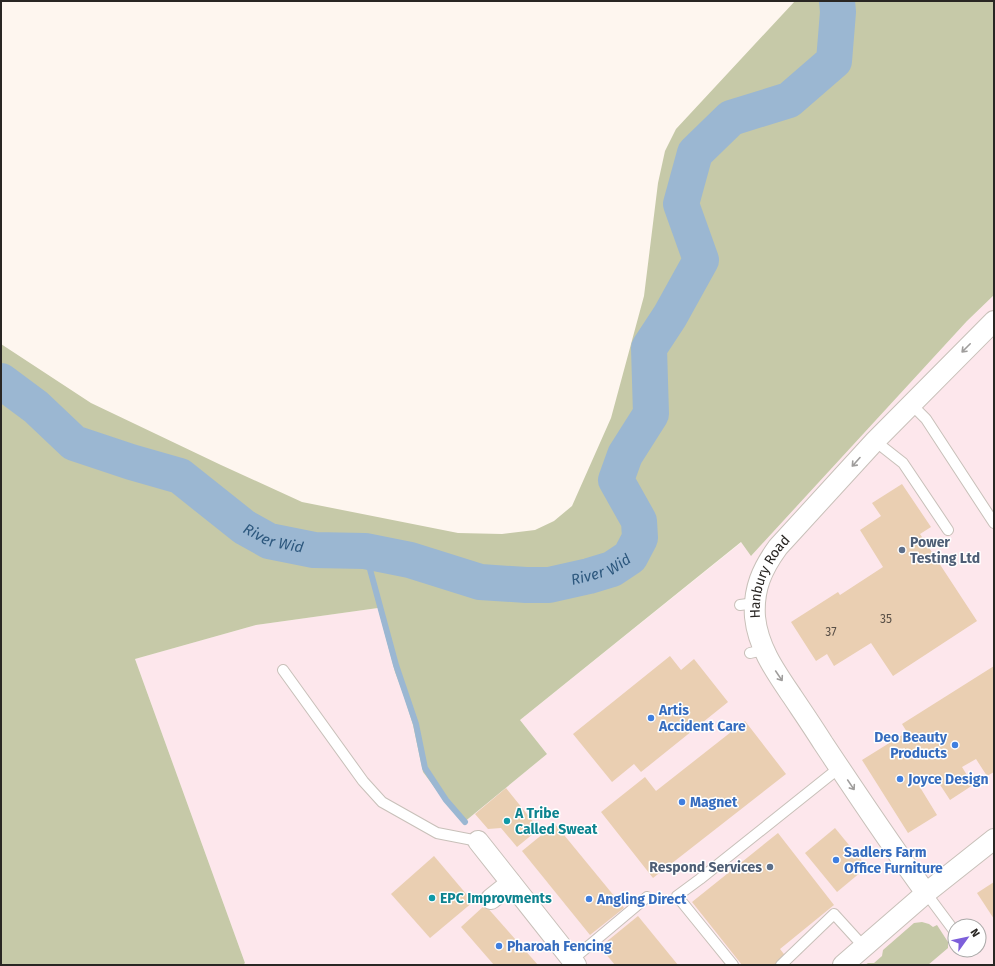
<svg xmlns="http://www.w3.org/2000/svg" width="995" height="966" font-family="'Fira Sans',sans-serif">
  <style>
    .industrial { fill: #fde7ec; fill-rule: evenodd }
    .green { fill: #c6c9a8 }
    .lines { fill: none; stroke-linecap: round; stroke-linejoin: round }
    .stream { stroke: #9bb7d2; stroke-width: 6 }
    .river { stroke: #9bb7d2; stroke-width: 36 }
    .building { fill: #eacfb2 }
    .service-casing { stroke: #c8c0b9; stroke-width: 12 }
    .minor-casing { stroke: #c8c0b9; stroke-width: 22 }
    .service { stroke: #fff; stroke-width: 10 }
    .minor { stroke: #fff; stroke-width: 20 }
    .oneway { stroke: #9f9d9c }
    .service-dot { fill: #5c6f8a; stroke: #fff; stroke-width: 1.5 }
    .shop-dot { fill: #3f7fe0; stroke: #fff; stroke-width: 1.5 }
    .culture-dot { fill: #0f9aa8; stroke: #fff; stroke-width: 1.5 }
    .labels { text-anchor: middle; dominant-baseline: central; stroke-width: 3; stroke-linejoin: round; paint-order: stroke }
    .number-label { font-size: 12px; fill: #595047 }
    .service-label { font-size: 14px; font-weight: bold; fill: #4e5e75; stroke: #fff; text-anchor: start }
    .street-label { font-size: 14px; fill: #292623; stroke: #fff }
    .shop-label { font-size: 14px; font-weight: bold; fill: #366cbe; stroke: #fff; text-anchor: start }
    .culture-label { font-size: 14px; font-weight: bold; fill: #0d838f; stroke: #fff; text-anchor: start }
    .water-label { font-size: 15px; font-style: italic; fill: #2d587e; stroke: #fff }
  </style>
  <rect width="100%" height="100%" fill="#fef6ef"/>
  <path class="industrial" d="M994,295V965H243L245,963L135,659L256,625L378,608L395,672L404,696L413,725L423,772L444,800L463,823L547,754L520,720L742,542L752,555L967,321ZM955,926H979V950H955Z"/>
  <g class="green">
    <polygon points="795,1 994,1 994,295 967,321 751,556 741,542 520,720 547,754 463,823 444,800 423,772 413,725 404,696 395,672 378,608 256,625 135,659 245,963 243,965 1,965 1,344 91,403 221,465 302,502 458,533 502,534 535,530 554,521 572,506 611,418 644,296 658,183 665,151 676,129"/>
    <polygon points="922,922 929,924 933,927 937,925 948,942 948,948 928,965 865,965 868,963 874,963 882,956 883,950 914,923"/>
  </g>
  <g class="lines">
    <polyline class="stream" points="365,551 396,665 416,724 425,768 446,800 465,822"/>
    <path class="river" id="s1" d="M1,381L36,407L74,443L131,462L180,476L244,527L269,541L314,550L365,551L410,560L480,582L526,585H549L589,576L612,569L630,557L640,538L639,521L616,480L625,455L651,414L649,348L670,316L701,260L681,204L695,153L731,118L789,100L834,61L838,12L837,1"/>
  </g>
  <g class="building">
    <polygon points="902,484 931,527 920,534 977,621 893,676 871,643 834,666 827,654 816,661 791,622 838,592 840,595 883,567 860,530 881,516 872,503"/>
    <polygon points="670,656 681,670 694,659 728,702 641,772 634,764 612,782 573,734"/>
    <polygon points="994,666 994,772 987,776 976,759 962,767 973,785 950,800 933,774 918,784 937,815 908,833 862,760 907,732 902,724"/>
    <polygon points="745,721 786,774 653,878 601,812 645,777 656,791"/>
    <polygon points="506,788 539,829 517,847 501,828 488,829 475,814"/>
    <polygon points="555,824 624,908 590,935 522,851"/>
    <polygon points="835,828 867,867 837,892 805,853"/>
    <polygon points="778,833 834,905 780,949 787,958 779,965 742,965 692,902"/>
    <polygon points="434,856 473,902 430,938 391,894"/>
    <polygon points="994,882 994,919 977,893"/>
    <polygon points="485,905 538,965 494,965 461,927"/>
    <polygon points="638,916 678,965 615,965 600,947"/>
  </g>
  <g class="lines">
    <g class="service-casing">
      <g id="service">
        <polyline points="911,404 926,419 994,523"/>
        <polyline points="875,441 903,463 948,530"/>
        <polyline points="740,605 755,603"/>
        <polyline points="750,653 764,650"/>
        <polyline points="283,670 363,781 382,802 437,833 478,841"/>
        <polyline points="926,893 955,932"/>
        <polyline points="572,960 647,897"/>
        <polyline points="733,965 677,896 700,879 839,768"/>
        <polyline points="781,965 834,914 864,947"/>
      </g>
    </g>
    <g class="minor-casing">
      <g id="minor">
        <polyline points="478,841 576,965"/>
        <path id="s2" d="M926,893C890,844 857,794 823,743C813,727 802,711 792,696C775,671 758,647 755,617C753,589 762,569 778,547L875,441L994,321"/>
        <polyline points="491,899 511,883"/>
        <polyline points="843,965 926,893 994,839"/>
      </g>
    </g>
    <use href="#service" class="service"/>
    <use href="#minor" class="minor"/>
  </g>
  <defs><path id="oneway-shaft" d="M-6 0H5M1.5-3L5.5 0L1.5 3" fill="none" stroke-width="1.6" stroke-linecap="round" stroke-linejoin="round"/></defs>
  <g class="oneway">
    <use href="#oneway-shaft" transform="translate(966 348) rotate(135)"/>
    <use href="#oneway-shaft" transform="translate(856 462) rotate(132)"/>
    <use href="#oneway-shaft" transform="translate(779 676) rotate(56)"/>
    <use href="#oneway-shaft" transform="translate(851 785) rotate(56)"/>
  </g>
  <g class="service-dot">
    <circle cx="902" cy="550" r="4"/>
    <circle cx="770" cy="867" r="4"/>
  </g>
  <g class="shop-dot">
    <circle cx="651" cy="718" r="4"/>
    <circle cx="955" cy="745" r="4"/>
    <circle cx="900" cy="779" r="4"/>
    <circle cx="682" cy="802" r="4"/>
    <circle cx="836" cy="860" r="4"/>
    <circle cx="589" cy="899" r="4"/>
    <circle cx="499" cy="946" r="4"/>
  </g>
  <g class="culture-dot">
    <circle cx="507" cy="821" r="4"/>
    <circle cx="432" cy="898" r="4"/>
  </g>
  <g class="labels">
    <g class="number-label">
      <text x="886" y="619">35</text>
      <text x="831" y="632">37</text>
    </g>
    <g class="service-label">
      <text x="910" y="542">Power<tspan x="910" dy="16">Testing Ltd</tspan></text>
      <text x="762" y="867" text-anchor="end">Respond Services</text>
    </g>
    <g class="street-label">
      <text stroke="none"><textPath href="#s2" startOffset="370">Hanbury Road</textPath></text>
    </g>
    <g class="shop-label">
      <text x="659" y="710">Artis<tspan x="659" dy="16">Accident Care</tspan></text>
      <text x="947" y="737" text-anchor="end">Deo Beauty<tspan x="947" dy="16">Products</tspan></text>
      <text x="908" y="779">Joyce Design</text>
      <text x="690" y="802">Magnet</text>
      <text x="844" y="852">Sadlers Farm<tspan x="844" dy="16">Office Furniture</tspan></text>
      <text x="597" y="899">Angling Direct</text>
      <text x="507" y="946">Pharoah Fencing</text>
    </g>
    <g class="culture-label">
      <text x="515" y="813">A Tribe<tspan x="515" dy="16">Called Sweat</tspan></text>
      <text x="440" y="898">EPC Improvments</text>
    </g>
    <g class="water-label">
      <text stroke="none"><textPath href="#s1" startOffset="321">River Wid</textPath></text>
      <text stroke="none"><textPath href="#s1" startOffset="657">River Wid</textPath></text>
    </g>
  </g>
  <rect width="995" height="966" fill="none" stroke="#292623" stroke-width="4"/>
  <g transform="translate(967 938) rotate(57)"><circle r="19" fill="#ffffff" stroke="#a9a8a7"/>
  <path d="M0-3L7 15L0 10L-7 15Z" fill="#7d5fda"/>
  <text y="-6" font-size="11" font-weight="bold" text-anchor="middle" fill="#292623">N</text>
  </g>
</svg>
